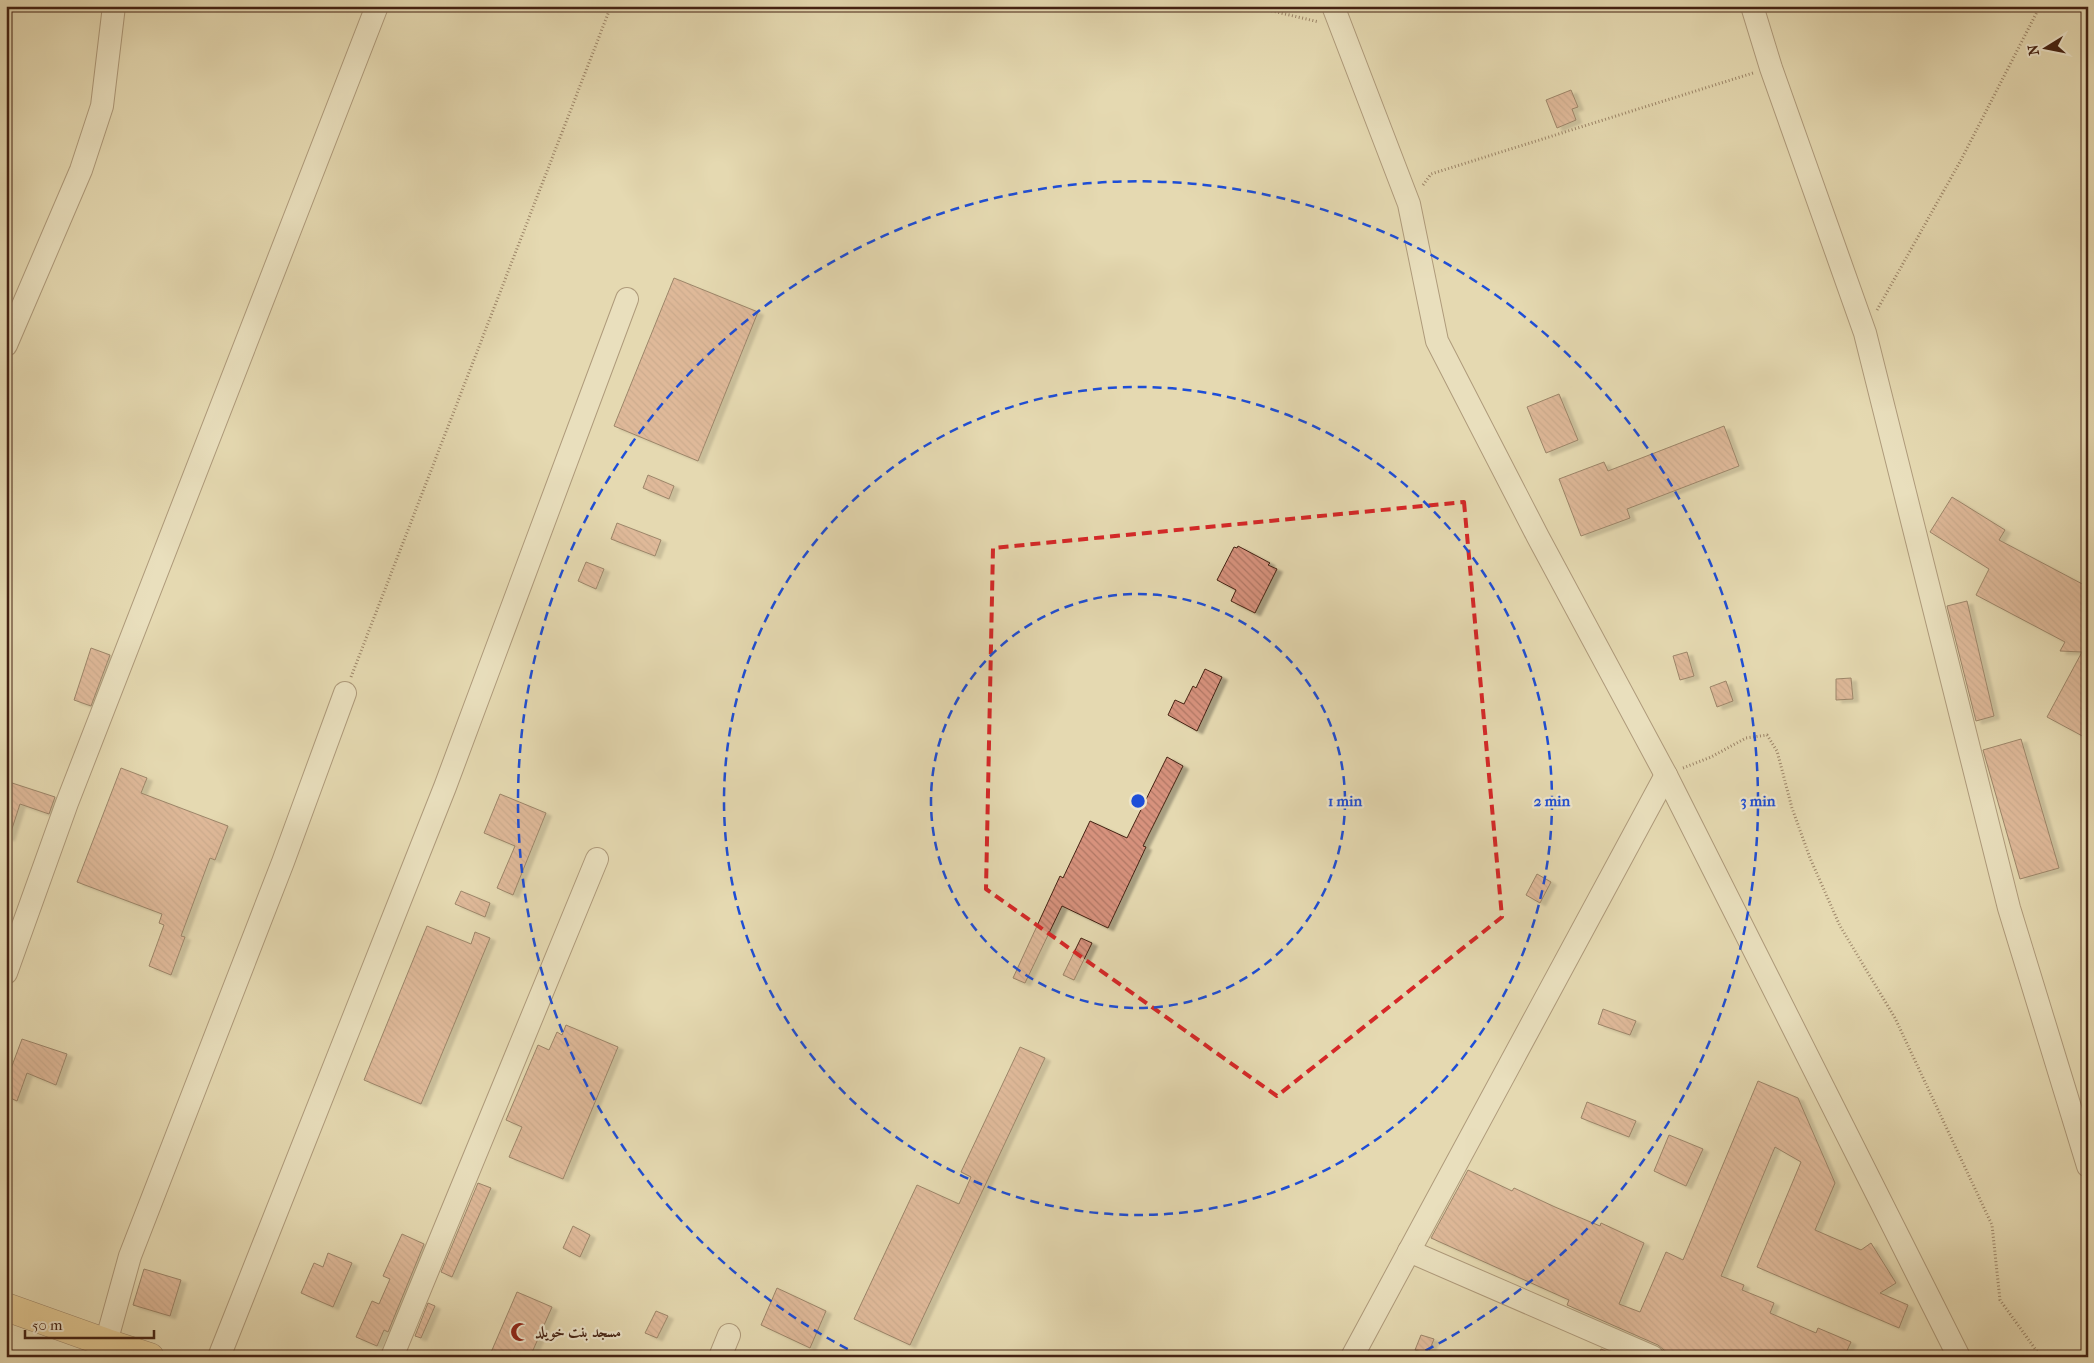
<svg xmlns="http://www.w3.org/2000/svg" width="2094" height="1363" font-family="'IM FELL French Canon',Amiri,serif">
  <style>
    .building { fill: url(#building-back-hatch); stroke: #442213; filter: url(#shadow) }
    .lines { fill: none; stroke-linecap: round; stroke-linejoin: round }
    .minor-casing { stroke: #6c503a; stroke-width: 24 }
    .major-casing { stroke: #442213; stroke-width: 29 }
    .path { stroke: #442213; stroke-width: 3; stroke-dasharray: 1 2.5; stroke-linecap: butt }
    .minor { stroke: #eee6cc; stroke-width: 22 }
    .major { stroke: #e2bc78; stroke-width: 28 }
    .marked { fill: none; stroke: #d62828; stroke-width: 4; stroke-dasharray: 10 6; stroke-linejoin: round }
    .ring { fill: none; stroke: #1d4ed8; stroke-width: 2.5; stroke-dasharray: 9 6 }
    .labels { text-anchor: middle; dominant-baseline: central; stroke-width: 4.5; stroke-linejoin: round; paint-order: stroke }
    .poi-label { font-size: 15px; font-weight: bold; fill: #442213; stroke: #eee6cc; text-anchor: start }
    .centre { fill: #1d4ed8; stroke: #eee6cc; stroke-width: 2.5 }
    .ring-label { font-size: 15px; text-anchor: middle; font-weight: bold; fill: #1d4ed8; stroke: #eee6cc; stroke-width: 4.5; stroke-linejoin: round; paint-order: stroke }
  </style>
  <defs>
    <pattern id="building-back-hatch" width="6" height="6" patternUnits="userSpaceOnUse" patternTransform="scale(1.25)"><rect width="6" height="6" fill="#d7927d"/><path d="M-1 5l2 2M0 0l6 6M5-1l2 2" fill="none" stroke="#b07765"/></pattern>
    <filter id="shadow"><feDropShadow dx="5.5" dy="3" stdDeviation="1" flood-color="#0004"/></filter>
  </defs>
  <rect width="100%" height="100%" fill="#e5d9b1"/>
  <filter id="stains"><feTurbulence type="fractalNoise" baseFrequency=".004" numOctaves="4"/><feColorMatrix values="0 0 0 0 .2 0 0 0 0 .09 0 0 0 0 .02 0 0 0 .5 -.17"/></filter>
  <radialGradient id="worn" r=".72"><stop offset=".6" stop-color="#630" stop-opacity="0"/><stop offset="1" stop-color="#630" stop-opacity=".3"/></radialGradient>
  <g class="building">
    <polygon points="1571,90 1578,107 1572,109 1576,120 1557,128 1546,100"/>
    <polygon points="674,278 758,312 698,461 614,426"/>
    <polygon points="1559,394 1578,440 1546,453 1527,407"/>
    <polygon points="1724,426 1739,466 1627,509 1630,518 1581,536 1559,479 1604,462 1608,471"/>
    <polygon points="648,475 674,486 669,499 643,488"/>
    <polygon points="1952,497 2005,530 1999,540 2088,587 2088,739 2047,717 2082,652 2060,651 2065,642 1976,595 1989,569 1930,532"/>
    <polygon points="617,523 661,540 655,556 611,539"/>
    <polygon points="1238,546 1270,563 1268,565 1277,569 1255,613 1231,601 1236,590 1217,580 1234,547 1237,548"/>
    <polygon points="586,562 604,569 596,589 578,581"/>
    <polygon points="1967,601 1994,716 1976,721 1947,606"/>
    <polygon points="91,648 110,655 91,706 74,700"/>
    <polygon points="1687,652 1694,676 1680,680 1673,656"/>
    <polygon points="1205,669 1222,677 1197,731 1168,715 1175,700 1184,704 1193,686 1196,688"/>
    <polygon points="1851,678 1853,699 1836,700 1836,679"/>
    <polygon points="1726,681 1733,701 1717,707 1710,687"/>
    <polygon points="2021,739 2059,868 2020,879 1983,750"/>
    <polygon points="1167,757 1183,766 1143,846 1146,847 1108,928 1062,906 1025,983 1013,978 1060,876 1063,878 1090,821 1127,838"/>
    <polygon points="121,768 147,778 141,793 228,826 215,860 210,858 181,936 185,937 171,975 149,966 164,925 159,923 162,914 77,882"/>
    <polygon points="6,781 55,797 49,814 20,804 9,838 6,837"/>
    <polygon points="500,794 546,813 513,895 497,888 515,846 484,833"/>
    <polygon points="1537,874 1551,882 1540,903 1526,895"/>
    <polygon points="461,891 490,903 485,917 455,904"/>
    <polygon points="427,926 471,944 475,932 490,938 421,1104 364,1080"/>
    <polygon points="1081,938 1092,943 1074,980 1063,975"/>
    <polygon points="1603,1009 1636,1021 1630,1035 1598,1024"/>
    <polygon points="566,1025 618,1047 563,1179 509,1157 522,1127 506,1120 538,1045 549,1050 557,1032 562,1035"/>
    <polygon points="22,1039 67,1054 56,1085 27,1073 17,1101 6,1096 6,1069 10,1071"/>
    <polygon points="1020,1047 1045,1058 910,1345 854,1319 917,1185 959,1204 971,1177 961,1172"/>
    <polygon points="1758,1081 1798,1098 1835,1183 1815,1230 1861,1250 1871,1243 1896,1283 1880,1293 1908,1305 1899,1328 1757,1267 1801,1162 1775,1147 1721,1276 1744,1285 1742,1290 1774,1303 1770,1313 1816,1333 1818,1328 1851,1342 1844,1357 1666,1357 1664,1350 1658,1345 1567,1305 1569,1300 1431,1238 1468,1170 1512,1191 1514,1188 1555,1207 1600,1226 1601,1223 1644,1243 1619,1304 1640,1312 1666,1252 1683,1260"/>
    <polygon points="1587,1102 1636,1121 1629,1137 1581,1118"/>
    <polygon points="1669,1135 1703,1149 1686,1186 1654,1171"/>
    <polygon points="478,1183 491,1188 452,1277 441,1272"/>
    <polygon points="573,1226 590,1235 580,1257 563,1248"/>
    <polygon points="402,1234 424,1244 388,1332 384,1330 377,1346 356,1337 372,1301 379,1304 390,1279 383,1276"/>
    <polygon points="328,1253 352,1263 333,1307 301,1293 314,1263 323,1267"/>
    <polygon points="144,1269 181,1280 170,1316 133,1305"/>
    <polygon points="777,1288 826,1311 810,1348 761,1325"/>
    <polygon points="517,1292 552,1307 530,1357 489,1357"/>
    <polygon points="428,1303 435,1306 421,1338 415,1336"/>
    <polygon points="656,1311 668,1316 657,1338 645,1333"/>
    <polygon points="1421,1335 1434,1339 1428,1354 1415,1350"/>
    <polygon points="1601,1349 1619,1357 1598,1357"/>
  </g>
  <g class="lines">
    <g class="minor-casing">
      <g id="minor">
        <polyline points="1333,6 1409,204 1437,341 1538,537 1666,775 1959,1357"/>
        <polyline points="1752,6 1771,68 1865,333 2009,908 2088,1166"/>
        <polyline points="6,345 81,170 102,106 114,6"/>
        <polyline points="6,973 67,803 377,6"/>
        <polyline points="1409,1251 1653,1357"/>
        <polyline points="102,1357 130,1256 283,862 345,693"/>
        <polyline points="219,1357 445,787 627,299"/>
        <polyline points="392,1357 597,859"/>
        <polyline points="720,1357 729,1335"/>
        <polyline points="1352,1357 1666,775"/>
      </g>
    </g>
    <g class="major-casing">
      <polyline id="major" points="6,1307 107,1343 150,1357"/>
    </g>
    <g class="path">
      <polyline points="1251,6 1319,22"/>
      <polyline points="1423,185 1431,174 1753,73"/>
      <polyline points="1877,310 1961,160 2040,6"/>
      <polyline points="351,677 611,6"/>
      <polyline points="1683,768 1711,757 1746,738 1767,735 1777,751 1792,808 1810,858 1840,926 1895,1018 1992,1225 2000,1300 2041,1357"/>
    </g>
    <use href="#minor" class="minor"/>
    <use href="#major" class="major"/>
  </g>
  <path d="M0 0H2094V1363H0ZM1464,502L1502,917L1277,1096L986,889L993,548Z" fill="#e5d9b1" fill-opacity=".55" fill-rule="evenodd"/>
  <path class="marked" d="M1464,502L1502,917L1277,1096L986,889L993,548Z"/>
  <g class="ring">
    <circle cx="1138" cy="801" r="207"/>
    <circle cx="1138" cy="801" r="414"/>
    <path d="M861 1356A620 620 0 1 1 1415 1356"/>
  </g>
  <defs>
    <g id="mosque-bare" transform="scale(1.5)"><path d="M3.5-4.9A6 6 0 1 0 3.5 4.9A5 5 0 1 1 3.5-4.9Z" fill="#8f2418" stroke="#eee6cc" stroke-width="2.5" paint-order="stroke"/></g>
  </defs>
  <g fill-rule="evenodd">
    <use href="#mosque-bare" x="520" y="1332"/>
  </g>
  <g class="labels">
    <g class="poi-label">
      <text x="535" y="1332">مسجد بنت خويلد</text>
    </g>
  </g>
  <circle cx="1138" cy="801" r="8" class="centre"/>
  <g class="ring-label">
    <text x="1345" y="806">1 min</text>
    <text x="1552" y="806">2 min</text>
    <text x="1758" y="806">3 min</text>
  </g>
  <rect width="2094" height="1363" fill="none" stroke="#e5d9b1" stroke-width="25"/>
  <rect x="8" y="8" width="2079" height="1348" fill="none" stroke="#442213" stroke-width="2.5"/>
  <rect x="12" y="12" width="2069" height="1338" fill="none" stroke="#442213"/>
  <g transform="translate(2046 48) rotate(260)" stroke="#eee6cc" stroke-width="4" paint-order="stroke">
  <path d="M0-4L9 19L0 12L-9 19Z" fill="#442213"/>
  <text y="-8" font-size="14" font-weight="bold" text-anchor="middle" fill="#442213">N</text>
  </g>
  <path d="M25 1330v8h129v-8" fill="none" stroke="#442213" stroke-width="2.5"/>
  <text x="32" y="1330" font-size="15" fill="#442213" stroke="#eee6cc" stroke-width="4" paint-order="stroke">50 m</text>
  <rect width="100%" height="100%" filter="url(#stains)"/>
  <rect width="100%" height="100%" fill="url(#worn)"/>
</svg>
